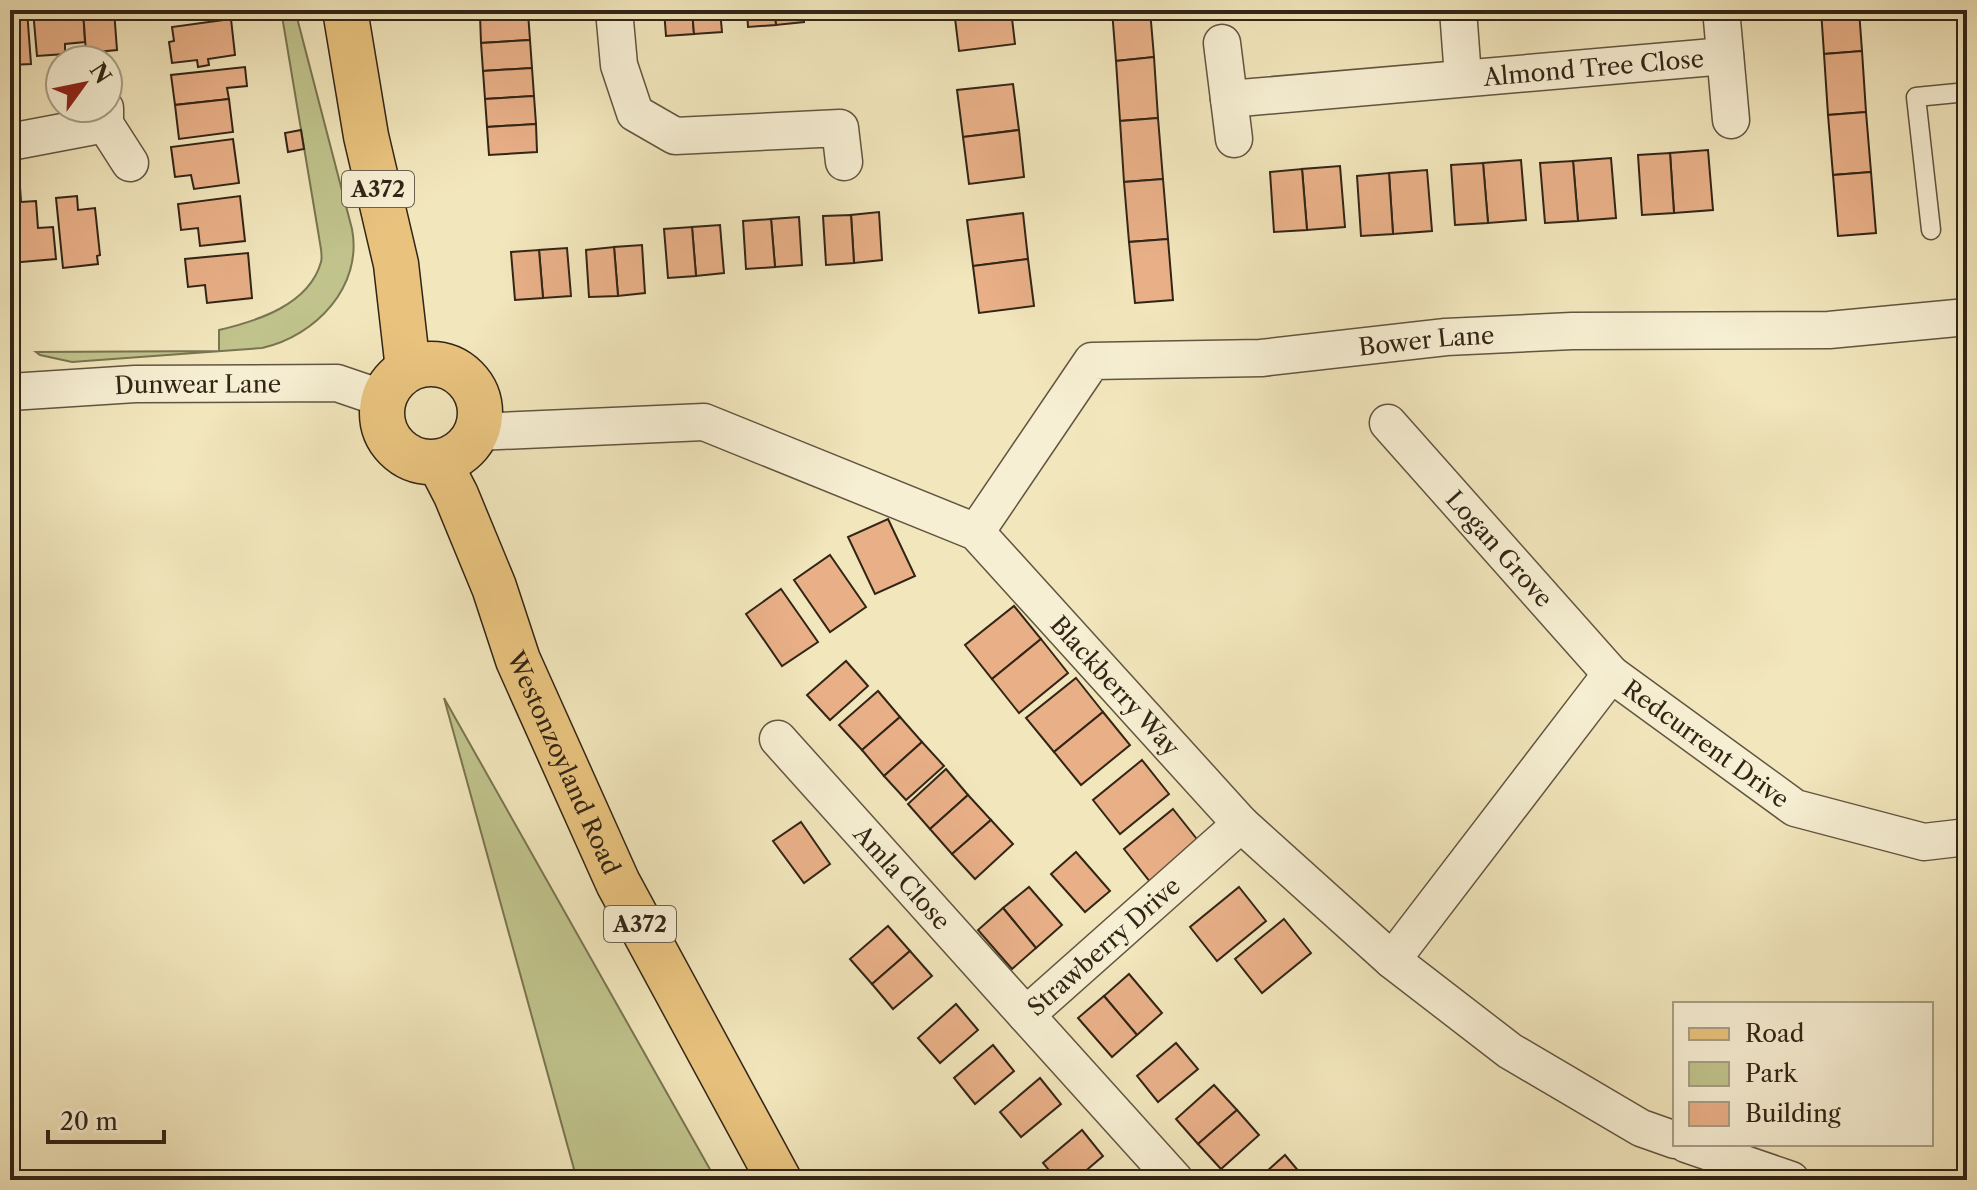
<svg xmlns="http://www.w3.org/2000/svg" width="1977" height="1190" font-family="'Libre Caslon Text',serif">
  <style>
    .green { fill: #c0c38c; stroke: #797451; stroke-width: 2 }
    .building { fill: #e9b088; stroke: #322516; stroke-width: 2 }
    .lines { fill: none; stroke-linecap: round; stroke-linejoin: round }
    .service-casing { stroke: #625540; stroke-width: 21 }
    .minor-casing { stroke: #625540; stroke-width: 39 }
    .primary-casing { stroke: #322516; stroke-width: 47 }
    .service { stroke: #f7efd3; stroke-width: 18 }
    .minor { stroke: #f7efd3; stroke-width: 36 }
    .primary { stroke: #e9c37e; stroke-width: 44 }
    .labels { text-anchor: middle; dominant-baseline: central; stroke-width: 8; stroke-linejoin: round; paint-order: stroke }
    .shield { fill: #f7efd3; stroke: #6d624f; stroke-width: 2 }
    .shield-label { font-size: 22px; font-weight: bold; fill: #322516 }
    .street-label { font-size: 24px; fill: #322516; stroke: #f7efd3 }
  </style>
  <rect width="100%" height="100%" fill="#f2e6bc"/>
  <filter id="stains"><feTurbulence type="fractalNoise" baseFrequency=".0025" numOctaves="4"/><feColorMatrix values="0 0 0 0 .2 0 0 0 0 .09 0 0 0 0 .02 0 0 0 .5 -.17"/></filter>
  <radialGradient id="worn" r=".72"><stop offset=".6" stop-color="#630" stop-opacity="0"/><stop offset="1" stop-color="#630" stop-opacity=".3"/></radialGradient>
  <g class="green">
    <path d="M281,10H295L352,229C363,286 316,336 262,348L72,362L40,355L36,352L219,351V330C257,321 309,305 321,262C323,255 320,245 319,237Z"/>
    <polygon points="444,698 716,1180 577,1180"/>
  </g>
  <g class="building">
    <polygon points="10,10 27,10 31,64 10,65"/>
    <polygon points="33,10 83,10 85,42 65,44 65,54 37,56"/>
    <polygon points="83,10 114,10 117,50 86,53"/>
    <polygon points="480,10 528,10 528,13 480,15"/>
    <polygon points="664,10 692,10 694,34 666,36"/>
    <polygon points="692,10 720,10 722,32 694,34"/>
    <polygon points="747,10 775,10 776,25 748,27"/>
    <polygon points="775,10 803,10 804,22 776,25"/>
    <polygon points="954,10 1011,10 1015,44 959,51"/>
    <polygon points="1112,10 1150,10 1154,57 1116,61"/>
    <polygon points="1821,10 1859,10 1862,51 1824,54"/>
    <polygon points="528,13 530,40 481,43 480,15"/>
    <polygon points="231,19 235,55 208,59 209,65 198,67 197,60 172,63 169,42 174,41 172,27"/>
    <polygon points="530,40 532,68 483,71 481,43"/>
    <polygon points="1862,51 1866,112 1828,115 1824,54"/>
    <polygon points="1154,57 1158,118 1120,121 1116,61"/>
    <polygon points="245,67 247,86 227,88 229,99 175,105 171,75"/>
    <polygon points="532,68 534,96 485,99 483,71"/>
    <polygon points="1013,84 1019,130 963,137 957,90"/>
    <polygon points="534,96 536,124 487,127 485,99"/>
    <polygon points="229,99 233,132 179,139 175,105"/>
    <polygon points="1866,112 1871,172 1833,175 1828,115"/>
    <polygon points="1158,118 1163,179 1124,182 1120,121"/>
    <polygon points="536,124 537,152 489,155 487,127"/>
    <polygon points="301,130 304,149 288,152 285,133"/>
    <polygon points="1019,130 1024,177 969,184 963,137"/>
    <polygon points="233,139 239,183 194,189 191,175 175,177 171,147"/>
    <polygon points="1708,150 1713,210 1674,213 1670,153"/>
    <polygon points="1670,153 1674,213 1642,215 1638,155"/>
    <polygon points="1611,158 1616,218 1578,221 1573,161"/>
    <polygon points="1521,160 1526,220 1488,223 1483,163"/>
    <polygon points="1573,161 1578,221 1545,223 1540,163"/>
    <polygon points="1483,163 1488,223 1455,225 1451,165"/>
    <polygon points="1340,166 1345,227 1307,230 1302,169"/>
    <polygon points="1302,169 1307,230 1274,232 1270,172"/>
    <polygon points="1427,170 1432,231 1393,234 1389,173"/>
    <polygon points="1871,172 1876,233 1838,236 1833,175"/>
    <polygon points="1389,173 1393,234 1361,236 1357,176"/>
    <polygon points="1163,179 1168,239 1129,242 1124,182"/>
    <polygon points="20,187 21,202 36,201 38,228 53,227 56,259 10,263 10,188"/>
    <polygon points="77,196 78,210 95,208 100,255 97,256 98,264 63,268 56,198"/>
    <polygon points="240,196 245,241 200,246 198,228 181,230 178,204"/>
    <polygon points="879,212 882,260 854,263 851,215"/>
    <polygon points="1023,213 1028,259 973,266 967,220"/>
    <polygon points="851,215 854,263 826,265 823,216"/>
    <polygon points="799,217 802,265 775,267 771,219"/>
    <polygon points="771,219 775,267 746,269 743,221"/>
    <polygon points="720,225 724,273 696,276 692,227"/>
    <polygon points="692,227 696,276 668,278 664,229"/>
    <polygon points="1168,239 1173,300 1135,303 1129,242"/>
    <polygon points="642,245 645,293 618,296 614,247"/>
    <polygon points="614,247 618,296 589,297 586,250"/>
    <polygon points="567,248 571,296 543,298 539,250"/>
    <polygon points="539,250 543,298 515,300 511,252"/>
    <polygon points="248,253 252,298 207,303 205,285 188,287 185,259"/>
    <polygon points="1028,259 1034,306 979,313 973,266"/>
    <polygon points="888,519 915,576 875,594 848,537"/>
    <polygon points="830,555 866,607 830,632 794,580"/>
    <polygon points="781,589 818,642 782,666 746,614"/>
    <polygon points="1014,606 1041,639 992,679 965,645"/>
    <polygon points="1041,639 1068,673 1019,713 992,679"/>
    <polygon points="846,661 868,686 830,720 807,695"/>
    <polygon points="1076,678 1103,712 1054,752 1026,718"/>
    <polygon points="878,691 900,717 862,750 839,725"/>
    <polygon points="1103,712 1130,745 1081,785 1054,752"/>
    <polygon points="900,717 922,742 884,776 862,750"/>
    <polygon points="922,742 944,766 906,800 884,776"/>
    <polygon points="1142,760 1169,794 1120,834 1093,800"/>
    <polygon points="946,769 968,795 930,829 908,804"/>
    <polygon points="968,795 991,820 952,854 930,829"/>
    <polygon points="1173,809 1200,843 1151,883 1124,849"/>
    <polygon points="991,820 1013,844 975,879 952,854"/>
    <polygon points="801,822 830,864 804,883 773,841"/>
    <polygon points="1076,852 1110,891 1085,912 1051,874"/>
    <polygon points="1029,887 1062,925 1036,948 1003,908"/>
    <polygon points="1239,887 1266,921 1217,961 1190,927"/>
    <polygon points="1003,908 1036,948 1012,969 978,930"/>
    <polygon points="1284,919 1311,953 1262,993 1235,959"/>
    <polygon points="888,926 910,951 872,984 850,959"/>
    <polygon points="910,951 932,976 893,1009 872,984"/>
    <polygon points="1129,974 1162,1013 1137,1035 1104,996"/>
    <polygon points="1104,996 1137,1035 1112,1057 1078,1018"/>
    <polygon points="956,1004 978,1030 940,1063 918,1038"/>
    <polygon points="1176,1043 1198,1069 1158,1102 1137,1076"/>
    <polygon points="993,1045 1014,1071 975,1104 954,1078"/>
    <polygon points="1040,1078 1061,1104 1021,1137 1000,1112"/>
    <polygon points="1214,1085 1237,1110 1198,1144 1176,1119"/>
    <polygon points="1237,1110 1259,1135 1221,1169 1198,1144"/>
    <polygon points="1082,1130 1103,1156 1075,1180 1057,1180 1043,1163"/>
    <polygon points="1285,1155 1306,1180 1257,1180"/>
  </g>
  <g class="lines">
    <g class="service-casing">
      <polyline id="service" points="1931,230 1916,97 1967,92"/>
    </g>
    <g class="minor-casing">
      <g id="minor">
        <polyline points="614,10 619,65 635,113 675,136 840,128 844,162"/>
        <polyline points="1458,10 1463,77"/>
        <polyline points="1722,20 1731,120"/>
        <polyline points="1222,43 1234,139"/>
        <path id="s1" d="M1229,99L1725,56"/>
        <polyline points="105,108 105,124 130,163"/>
        <polyline points="10,142 105,124"/>
        <path id="s2" d="M10,392L135,384L337,383L384,399"/>
        <path id="s3" d="M1388,423L1611,674"/>
        <path id="s4" d="M477,432L704,422L976,532L1241,824L1392,960L1510,1051L1641,1128L1675,1140"/>
        <path id="s5" d="M976,532L1092,361L1261,358L1446,337L1572,331L1829,330L1967,317"/>
        <path id="s6" d="M778,739L1026,1015"/>
        <path id="s7" d="M1392,960L1611,674L1795,808L1924,842L1967,837"/>
        <polyline points="1686,1144 1791,1180"/>
        <path id="s8" d="M1175,1180L1026,1015L1241,824"/>
      </g>
    </g>
    <g class="primary-casing">
      <g id="primary">
        <polyline points="345,10 366,136 396,264 408,369"/>
        <circle cx="431" cy="413" r="49"/>
        <path id="s9" d="M439,462L456,495L494,587L518,660L618,883L779,1180"/>
      </g>
    </g>
    <use href="#service" class="service"/>
    <use href="#minor" class="minor"/>
    <use href="#primary" class="primary"/>
  </g>
  <g class="labels">
    <g class="shield">
      <rect x="342" y="171" width="72" height="36" rx="6"/>
      <rect x="604" y="906" width="72" height="36" rx="6"/>
    </g>
    <g class="shield-label">
      <text x="378" y="189">A372</text>
      <text x="640" y="924">A372</text>
    </g>
    <g class="street-label">
      <text stroke="none"><textPath href="#s1" startOffset="366">Almond Tree Close</textPath></text>
      <text stroke="none"><textPath href="#s5" startOffset="542">Bower Lane</textPath></text>
      <text stroke="none"><textPath href="#s2" startOffset="188">Dunwear Lane</textPath></text>
      <text stroke="none"><textPath href="#s3" startOffset="168">Logan Grove</textPath></text>
      <text stroke="none"><textPath href="#s4" startOffset="728">Blackberry Way</textPath></text>
      <text stroke="none"><textPath href="#s7" startOffset="478">Redcurrent Drive</textPath></text>
      <text stroke="none"><textPath href="#s9" startOffset="326">Westonzoyland Road</textPath></text>
      <text stroke="none"><textPath href="#s6" startOffset="186">Amla Close</textPath></text>
      <text stroke="none"><textPath href="#s8" startOffset="326">Strawberry Drive</textPath></text>
    </g>
  </g>
  <rect width="1977" height="1190" fill="none" stroke="#f2e6bc" stroke-width="40"/>
  <rect x="12" y="12" width="1953" height="1166" fill="none" stroke="#322516" stroke-width="4"/>
  <rect x="20" y="20" width="1937" height="1150" fill="none" stroke="#322516" stroke-width="2"/>
  <rect x="1673" y="1002" width="260" height="144" fill="#f7efd3" stroke="#a89e87" stroke-width="2"/>
  <rect x="1689" y="1028" width="40" height="12" fill="#e9c37e" stroke="#a89e87" stroke-width="2"/>
  <text x="1745" y="1042" font-size="24" fill="#322516">Road</text>
  <rect x="1689" y="1062" width="40" height="24" fill="#c0c38c" stroke="#a89e87" stroke-width="2"/>
  <text x="1745" y="1082" font-size="24" fill="#322516">Park</text>
  <rect x="1689" y="1102" width="40" height="24" fill="#e9b088" stroke="#a89e87" stroke-width="2"/>
  <text x="1745" y="1122" font-size="24" fill="#322516">Building</text>
  <g transform="translate(84 84) rotate(57)"><circle r="38" fill="#f7efd3" stroke="#a89e87" stroke-width="2"/>
  <path d="M0-6L14 30L0 20L-14 30Z" fill="#8f2418"/>
  <text y="-12" font-size="22" font-weight="bold" text-anchor="middle" fill="#322516">N</text>
  </g>
  <path d="M48 1130v12h116v-12" fill="none" stroke="#322516" stroke-width="4"/>
  <text x="60" y="1130" font-size="24" fill="#322516" stroke="#f7efd3" stroke-width="6" paint-order="stroke">20 m</text>
  <rect width="100%" height="100%" filter="url(#stains)"/>
  <rect width="100%" height="100%" fill="url(#worn)"/>
</svg>
